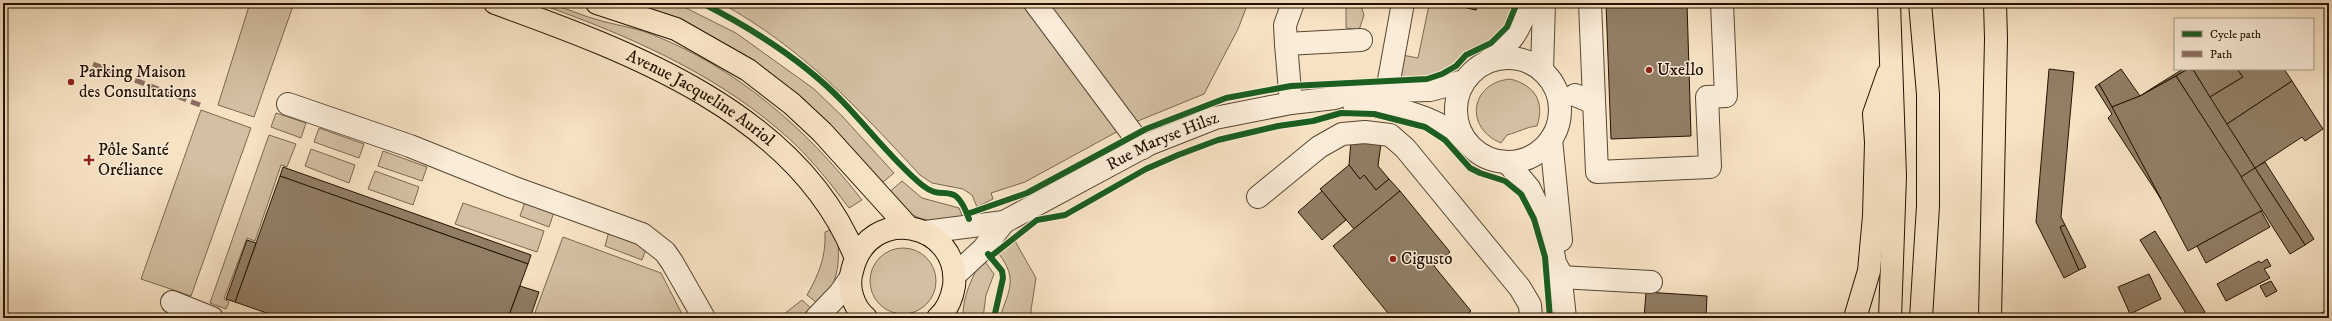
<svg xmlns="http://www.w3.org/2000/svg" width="2332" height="321" font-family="'IM FELL DW Pica',serif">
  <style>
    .green { fill: #d3bfa2; stroke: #7b6851 }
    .building { fill: #917e65; stroke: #231200 }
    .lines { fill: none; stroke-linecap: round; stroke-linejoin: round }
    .minor-casing { stroke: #584631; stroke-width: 24 }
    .major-casing { stroke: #231200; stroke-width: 24 }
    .minor { stroke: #faecd8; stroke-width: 22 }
    .major { stroke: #f7e2c3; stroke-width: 22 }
    .quiet { stroke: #8d6e63; stroke-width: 5; stroke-dasharray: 10 5; stroke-linecap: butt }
    .cycleway-casing { stroke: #faecd8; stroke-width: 8 }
    .cycleway { stroke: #1b5e20; stroke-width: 6 }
    .poi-dot { fill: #8f2418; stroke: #faecd8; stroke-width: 1.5 }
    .labels { text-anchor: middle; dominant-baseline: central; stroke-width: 3; stroke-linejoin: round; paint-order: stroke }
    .poi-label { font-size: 17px; fill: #231200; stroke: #faecd8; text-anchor: start }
    .street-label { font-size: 17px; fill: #231200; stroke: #faecd8 }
  </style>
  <rect width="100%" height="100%" fill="#f7e2c3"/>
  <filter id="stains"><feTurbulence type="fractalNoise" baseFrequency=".005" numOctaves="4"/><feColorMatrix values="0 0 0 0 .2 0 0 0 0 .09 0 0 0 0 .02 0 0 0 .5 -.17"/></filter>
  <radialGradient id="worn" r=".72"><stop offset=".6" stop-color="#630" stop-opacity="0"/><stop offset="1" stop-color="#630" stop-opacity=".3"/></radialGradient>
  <g class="green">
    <polygon points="250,3 294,3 254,117 218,105"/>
    <path d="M537,3C558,3 576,14 595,19C614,25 633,27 651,34C737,68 806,128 862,200L849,208C828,180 806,152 778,129C709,70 622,33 537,3Z"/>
    <polygon points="613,3 676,3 736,33 814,89 842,116 894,173 878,186 826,128"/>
    <path d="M721,3H1248L1238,29L1204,94L1133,123L1025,182L991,193L993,199L977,207L972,195L963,189L932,183L920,175C858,108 802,48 721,3Z"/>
    <polygon points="1346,3 1360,3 1364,15 1359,30 1346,28"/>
    <path d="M1478,3H1517C1507,35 1495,38 1468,54C1463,57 1460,63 1455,67C1437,79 1417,79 1396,80L1402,55L1418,58L1429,5H1455L1476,10Z"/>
    <path d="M1510,79C1535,85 1545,102 1537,126C1526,127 1519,132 1507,135L1501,143C1464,128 1470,83 1510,79Z"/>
    <polygon points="201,110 251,128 191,296 141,279"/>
    <polygon points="276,113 306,123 301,138 271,127"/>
    <polygon points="319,128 364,144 359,158 314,142"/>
    <polygon points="269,135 296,144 287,167 281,165 255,241 247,238 224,299 229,302 226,309 210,303"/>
    <polygon points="311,149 355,165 349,183 305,166"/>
    <polygon points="383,151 427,167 422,181 378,166"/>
    <polygon points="375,171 419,187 413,205 368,189"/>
    <path d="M902,181L922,198L959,208L964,220C927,224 913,221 887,194Z"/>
    <polygon points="525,202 554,212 549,227 520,216"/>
    <polygon points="463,203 544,231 537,252 455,224"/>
    <path d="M835,228C842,255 839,284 820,305L807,295C819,274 826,257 825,232Z"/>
    <polygon points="609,231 624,236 646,249 642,260 605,246"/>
    <polygon points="563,237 661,273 684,318 533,318"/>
    <path d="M1015,241L1036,278L1031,310L1032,318L1000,317C1009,290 1018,279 999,254Z"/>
    <circle cx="903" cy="281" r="33"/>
    <path d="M983,259L994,274L986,295L983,318H963C962,298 972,276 983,259Z"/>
    <polygon points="802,300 814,311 805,318 779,318"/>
  </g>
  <g class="building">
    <polygon points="1411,3 1478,3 1476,10 1455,5 1411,5"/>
    <polygon points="1606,3 1687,3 1691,136 1611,139"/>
    <polygon points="2049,69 2074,72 2061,217 2065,225 2060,227 2079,270 2064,278 2036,222"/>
    <polygon points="2121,69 2140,96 2112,107 2099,84"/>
    <polygon points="2183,69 2188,69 2140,96 2154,87"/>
    <polygon points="2188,69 2194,71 2255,168 2241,177 2176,76"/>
    <polygon points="2197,69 2237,69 2243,77 2210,97 2194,71"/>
    <polygon points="2237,69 2284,69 2292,81 2227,124 2210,97 2243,77"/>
    <polygon points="2176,76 2263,210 2188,251 2112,107 2140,96"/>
    <polygon points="2292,81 2323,129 2305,141 2302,137 2255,168 2227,124"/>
    <polygon points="2099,84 2112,107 2161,199 2108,118 2112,114 2095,87"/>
    <polygon points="1351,141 1381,143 1378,166 1389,179 1376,190 1364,175 1360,179 1349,165"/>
    <polygon points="2265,162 2314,239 2305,245 2255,168"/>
    <polygon points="1349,165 1360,179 1364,175 1376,190 1389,179 1400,191 1354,229 1320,189"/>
    <polygon points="283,167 531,255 528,264 280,176"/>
    <polygon points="2255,168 2305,245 2290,254 2241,177"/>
    <polygon points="280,176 528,264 508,318 281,318 235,302"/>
    <polygon points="1322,191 1346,220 1322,240 1298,212"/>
    <polygon points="1400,191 1450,252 1434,266 1471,311 1462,318 1392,318 1333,246"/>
    <polygon points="2261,211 2270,227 2206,263 2197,246"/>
    <polygon points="2065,225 2086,267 2079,270 2060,227"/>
    <polygon points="2155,231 2205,312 2195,318 2189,318 2140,240"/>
    <polygon points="247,240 256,243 235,302 226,299"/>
    <polygon points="2267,259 2271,266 2264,269 2270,278 2226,301 2217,284 2259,261 2261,263"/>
    <polygon points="2149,274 2161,299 2130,314 2118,287"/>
    <polygon points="2271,281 2277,291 2266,297 2260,286"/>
    <polygon points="520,286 539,292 530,318 508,318"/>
    <polygon points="1646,292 1707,296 1706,318 1644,318"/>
    <polygon points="2329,309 2329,318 2312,318"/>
  </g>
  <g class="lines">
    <g class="minor-casing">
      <g id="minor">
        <polyline points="1035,3 1143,148"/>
        <polyline points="1590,3 1597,172 1710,167 1707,97 1726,96 1722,3"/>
        <polyline points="1286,44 1285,25 1293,3"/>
        <circle cx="1508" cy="110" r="52"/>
        <path d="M1487,62C1510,44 1520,32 1528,3"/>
        <polyline points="1542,70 1544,3"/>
        <polyline points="1387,91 1403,3"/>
        <polyline points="1575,95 1594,103"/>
        <polyline points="1291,103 1286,44 1361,40"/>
        <polyline points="288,104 410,146 512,187 642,234 665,252 672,262 704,318"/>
        <path d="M1354,104C1397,107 1427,114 1464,139"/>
        <polyline points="1551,139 1561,240"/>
        <polyline points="1507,162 1529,188 1549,230 1555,263 1560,272 1565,318"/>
        <polyline points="1258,197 1319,147 1342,134 1365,132 1390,135 1405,148 1520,288 1530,305 1531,318"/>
        <path id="s1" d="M925,232L1004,222L1149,144L1215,118L1291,103L1335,98L1352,92L1430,90L1464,81"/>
        <polyline points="955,275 983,249 1004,222"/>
        <polyline points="1560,277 1651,282"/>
        <polyline points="172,302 212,318"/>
        <polyline points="816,318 840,293 849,280"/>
      </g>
    </g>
    <g class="major-casing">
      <g id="major">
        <path id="s2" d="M495,3C628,51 798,113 855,256"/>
        <polyline points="597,3 676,29 748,70 792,104 822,132 908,227"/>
        <polyline points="1889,3 1895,176 1890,318"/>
        <polyline points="1920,3 1928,94 1928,206 1921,318"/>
        <path d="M866,318C853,307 847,287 852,271C868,202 961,222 954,286C952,298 948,309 938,318"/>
        <polyline points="1855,318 1869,271 1874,216 1876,142 1874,114 1888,74"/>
        <polyline points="1990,318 1996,39 1995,3"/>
      </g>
    </g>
    <use href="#minor" class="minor"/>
    <use href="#major" class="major"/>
    <polyline class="quiet" points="93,64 200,105"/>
    <g class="cycleway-casing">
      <g id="cycleway">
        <path d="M702,3C753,29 803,60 843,102C869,129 893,161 922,185C945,204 954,177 969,219"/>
        <polyline points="967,214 1027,193 1146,129 1226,98 1291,86 1427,79 1442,74 1456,66 1466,55 1491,43 1507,27 1517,3"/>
        <polyline points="988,254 1002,271 1003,278 994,318"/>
        <polyline points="990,257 1037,220 1065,215 1146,169 1178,155 1218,140 1278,126 1313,121 1341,113 1374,114 1425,127 1445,140 1470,168 1480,173 1505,181 1521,194 1534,219 1545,257 1550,318"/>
      </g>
    </g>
    <use href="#cycleway" class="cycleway"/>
  </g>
  <g class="poi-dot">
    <circle cx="1649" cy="70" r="4"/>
    <circle cx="71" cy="82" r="4"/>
    <path d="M87 154h4v4h4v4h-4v4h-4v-4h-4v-4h4z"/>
    <circle cx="1393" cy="259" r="4"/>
  </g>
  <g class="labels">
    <g class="poi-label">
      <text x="1657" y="70">Uxello</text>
      <text x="79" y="72">Parking Maison<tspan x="79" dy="20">des Consultations</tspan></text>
      <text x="98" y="150">Pôle Santé<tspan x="98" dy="20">Oréliance</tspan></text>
      <text x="1401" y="259">Cigusto</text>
    </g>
    <g class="street-label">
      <text stroke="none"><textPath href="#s2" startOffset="227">Avenue Jacqueline Auriol</textPath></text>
      <text stroke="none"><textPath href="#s1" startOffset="258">Rue Maryse Hilsz</textPath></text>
    </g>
  </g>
  <rect width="2332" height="321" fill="none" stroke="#f7e2c3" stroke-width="16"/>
  <rect x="4" y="4" width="2324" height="313" fill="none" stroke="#231200" stroke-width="2"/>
  <rect x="8" y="8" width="2316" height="305" fill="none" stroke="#231200"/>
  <rect x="2174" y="18" width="140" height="52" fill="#faecd8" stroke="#a49582"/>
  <rect x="2182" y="31" width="20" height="6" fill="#1b5e20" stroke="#a49582"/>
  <text x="2210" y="38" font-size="12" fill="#231200">Cycle path</text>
  <rect x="2182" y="51" width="20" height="6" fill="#8d6e63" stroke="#a49582"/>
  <text x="2210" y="58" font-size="12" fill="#231200">Path</text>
  <rect width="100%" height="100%" filter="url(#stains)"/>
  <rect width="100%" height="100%" fill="url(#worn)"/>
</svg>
